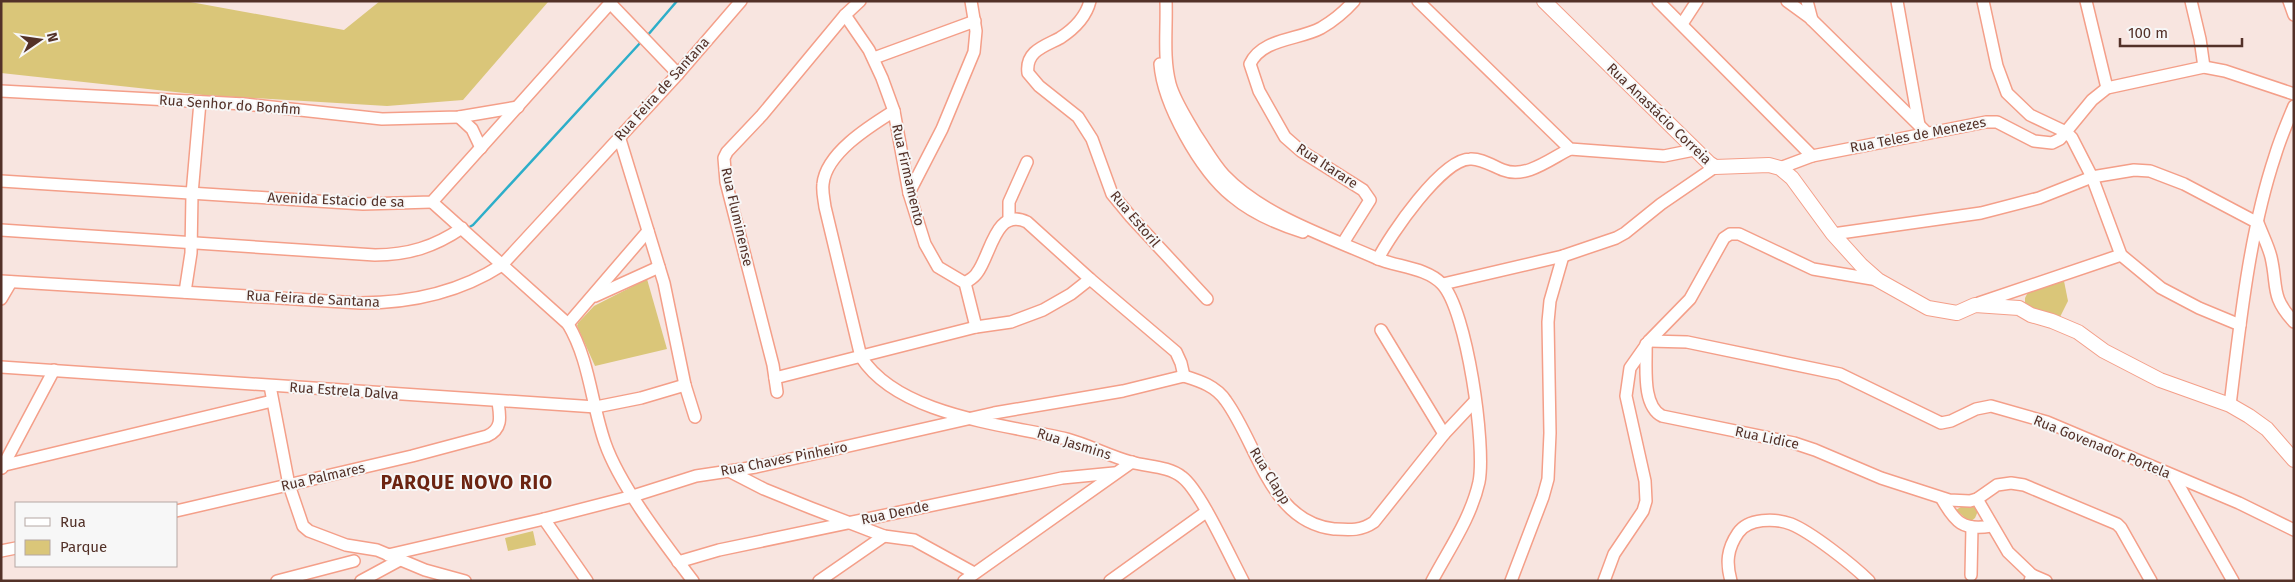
<svg xmlns="http://www.w3.org/2000/svg" width="2295" height="582" font-family="'Fira Sans',sans-serif">
  <style>
    .green { fill: #dac679 }
    .lines { fill: none; stroke-linecap: round; stroke-linejoin: round }
    .stream { stroke: #2daec9; stroke-width: 2.5 }
    .minor-casing { stroke: #f49f89; stroke-width: 14 }
    .major-casing { stroke: #f49f89; stroke-width: 16 }
    .minor { stroke: #fff; stroke-width: 11 }
    .major { stroke: #fff; stroke-width: 14 }
    .labels { text-anchor: middle; dominant-baseline: central; stroke-width: 4; stroke-linejoin: round; paint-order: stroke }
    .street-label { font-size: 14px; fill: #533128; stroke: #f7f7f7 }
    .district-label { font-size: 19px; font-weight: bold; letter-spacing: 1px; fill: #6c2411; stroke: #f7f7f7 }
  </style>
  <rect width="100%" height="100%" fill="#f8e5e0"/>
  <g class="green">
    <polygon points="1,1 185,1 344,30 380,1 548,2 463,100 387,106 203,95 1,73"/>
    <polygon points="647,279 667,349 595,366 577,326 578,323 594,306"/>
    <polygon points="2064,281 2068,301 2060,317 2025,308 2025,298 2028,292"/>
    <polygon points="1964,505 1974,505 1978,511 1975,518 1970,522 1956,510"/>
    <polygon points="533,531 536,545 508,551 505,538"/>
  </g>
  <g class="lines">
    <g class="stream">
      <polyline points="647,36 677,1"/>
      <polyline points="466,229 473,225 641,42"/>
    </g>
    <g class="minor-casing">
      <g id="minor">
        <path d="M1090,1C1086,17 1074,29 1060,38C1045,46 1025,51 1028,73L1039,86L1078,117L1092,139L1112,194L1131,217L1207,299"/>
        <path d="M1166,1C1167,29 1163,57 1170,84C1175,102 1187,119 1196,135C1205,148 1213,163 1224,175C1262,215 1326,236 1376,258C1396,267 1426,267 1442,284C1467,310 1486,446 1479,482C1471,518 1449,549 1432,581"/>
        <polyline points="1418,1 1570,149 1664,156 1694,150"/>
        <polyline points="1658,1 1812,156"/>
        <polyline points="1787,1 1809,17 1926,132"/>
        <polyline points="1807,1 1812,20"/>
        <polyline points="1897,1 1919,125"/>
        <polyline points="1983,1 1997,66 2007,93 2030,115 2066,132 2072,138 2092,177 2121,255 2161,288 2199,308 2240,325"/>
        <polyline points="2086,1 2107,88"/>
        <polyline points="2191,1 2200,39 2204,67"/>
        <polyline points="2289,1 2294,15"/>
        <polyline points="610,3 678,74"/>
        <polyline points="845,15 869,50 882,78 894,111 909,193 925,244 938,267 965,283 976,327"/>
        <polyline points="1682,24 1697,1"/>
        <polyline points="874,58 975,21"/>
        <path d="M1160,64C1163,104 1200,170 1232,196C1252,213 1277,224 1303,232"/>
        <polyline points="1,91 245,104 382,119 459,117 518,107"/>
        <path d="M894,111C870,126 826,153 823,184C822,192 824,199 825,207L861,357C899,416 1004,424 1067,439C1089,445 1109,456 1131,462C1148,467 1168,466 1182,477C1200,490 1230,557 1243,581"/>
        <polyline points="459,117 472,129 481,148"/>
        <polyline points="619,136 664,283 685,385 695,417"/>
        <polyline points="1780,168 1812,156 1986,122 1997,122 2034,141 2052,143 2060,139 2092,100 2107,88 2204,67 2225,71 2294,94"/>
        <polyline points="1,181 363,204 432,202 612,1"/>
        <polyline points="909,193 942,129 974,52 976,31 971,1"/>
        <path d="M432,202L568,324C590,361 591,403 605,443C620,486 665,544 693,581"/>
        <polyline points="1009,220 1009,202 1027,162"/>
        <path d="M1,230L375,255C408,255 434,247 462,228"/>
        <path d="M1833,234L1981,213L2039,198L2092,177L2134,170L2150,171L2184,184L2258,223C2262,234 2268,245 2271,257C2278,287 2270,296 2294,322"/>
        <path d="M1343,243L1370,200L1363,190L1301,151L1285,137L1259,91L1250,64C1262,38 1299,40 1321,28C1333,21 1345,11 1354,1"/>
        <path d="M1378,259C1390,235 1442,159 1470,159C1480,158 1493,166 1503,170C1526,179 1550,159 1570,149"/>
        <path d="M1,281L360,303C410,303 460,292 502,265L678,74L741,1"/>
        <path d="M965,283C969,280 974,278 977,273C991,255 995,207 1027,222L1090,279L1176,352L1181,363L1184,376"/>
        <polyline points="1443,284 1563,256 1616,238 1625,233 1661,204 1715,167"/>
        <polyline points="185,292 191,253 192,194 200,102"/>
        <polyline points="595,296 659,267"/>
        <polyline points="1,299 11,282"/>
        <polyline points="1979,303 2121,255"/>
        <polyline points="568,324 648,231"/>
        <polyline points="1381,330 1444,434"/>
        <polyline points="1649,341 1687,342 1840,374 1941,423 1951,421 1976,409 1991,406 2047,422 2239,503 2294,530"/>
        <path d="M1646,344C1647,364 1641,405 1662,416L1794,443L1815,450L1881,478L1949,500L1970,501L1977,499L1997,485L2011,483L2024,485L2117,524L2121,528L2151,581"/>
        <polyline points="1,367 596,407 641,398 685,385"/>
        <path d="M1184,376C1200,381 1216,386 1226,401C1258,445 1270,522 1334,529C1350,530 1361,531 1374,522L1444,434L1475,401"/>
        <polyline points="775,378 976,327 1011,322 1043,310 1071,294 1090,279"/>
        <polyline points="270,386 289,485 303,526 309,531 346,545 377,550 425,570 465,581"/>
        <polyline points="777,392 773,365 726,182 724,158 727,152 762,115 845,15 860,1"/>
        <path d="M2230,405C2240,324 2249,234 2275,156C2280,139 2287,123 2294,106"/>
        <polyline points="5,465 272,401"/>
        <polyline points="2,468 54,370"/>
        <polyline points="729,471 764,489 811,508 884,536 914,540 974,573"/>
        <polyline points="2174,477 2233,581"/>
        <path d="M1942,499C1955,522 1963,531 1991,526"/>
        <polyline points="1977,499 2008,552 2032,575 2030,581"/>
        <path d="M176,511L412,456L487,436C503,429 500,416 498,402"/>
        <polyline points="544,519 587,581"/>
        <polyline points="1,551 16,548"/>
        <polyline points="388,555 544,519 633,496 696,476 756,467 994,413 1123,391 1184,376"/>
        <polyline points="678,562 719,550 1062,478 1114,473"/>
        <polyline points="1971,575 1972,527"/>
        <polyline points="2032,575 2046,581"/>
        <polyline points="277,581 354,561"/>
        <polyline points="361,581 398,561"/>
        <polyline points="819,581 884,536"/>
        <polyline points="964,581 1132,462"/>
        <polyline points="1110,581 1206,512"/>
        <polyline points="1511,581 1543,497 1548,479 1550,433 1548,322 1550,301 1563,256"/>
        <polyline points="1604,581 1614,554 1643,511 1646,501 1645,481 1626,396 1630,368 1649,341 1690,299 1724,238 1730,234 1739,234 1813,269 1878,280"/>
        <path d="M1731,581C1726,563 1727,549 1738,533C1748,518 1775,518 1791,524C1811,532 1853,565 1869,581"/>
      </g>
    </g>
    <g class="major-casing">
      <polyline id="major" points="1544,1 1709,163 1715,167 1769,165 1780,168 1792,178 1833,234 1861,265 1878,280 1928,308 1957,313 1975,305 2019,308 2031,315 2052,321 2078,332 2104,351 2160,380 2230,405 2249,416 2267,429 2294,460"/>
    </g>
    <use href="#minor" class="minor"/>
    <use href="#major" class="major"/>
  </g>
  <g class="labels">
    <g class="street-label">
      <text transform="translate(662 89) rotate(-48)">Rua Feira de Santana</text>
      <text transform="translate(230 105) rotate(4)">Rua Senhor do Bonfim</text>
      <text transform="translate(1659 114) rotate(44)">Rua Anastácio Correia</text>
      <text transform="translate(1918 135) rotate(-11)">Rua Teles de Menezes</text>
      <text transform="translate(1327 166) rotate(33)">Rua Itarare</text>
      <text transform="translate(908 175) rotate(77)">Rua Firmamento</text>
      <text transform="translate(336 200) rotate(2)">Avenida Estacio de sa</text>
      <text transform="translate(737 217) rotate(77)">Rua Fluminense</text>
      <text transform="translate(1135 219) rotate(50)">Rua Estoril</text>
      <text transform="translate(313 299) rotate(3)">Rua Feira de Santana</text>
      <text transform="translate(344 391) rotate(4)">Rua Estrela Dalva</text>
      <text transform="translate(1767 438) rotate(12)">Rua Lidice</text>
      <text transform="translate(1074 444) rotate(17)">Rua Jasmins</text>
      <text transform="translate(2102 447) rotate(22)">Rua Govenador Portela</text>
      <text transform="translate(784 459) rotate(-11)">Rua Chaves Pinheiro</text>
      <text transform="translate(1270 476) rotate(58)">Rua Clapp</text>
      <text transform="translate(323 477) rotate(-13)">Rua Palmares</text>
      <text transform="translate(895 513) rotate(-12)">Rua Dende</text>
    </g>
    <g class="district-label">
      <text x="467" y="482">PARQUE NOVO RIO</text>
    </g>
  </g>
  <rect width="2295" height="582" fill="none" stroke="#533128" stroke-width="5"/>
  <rect x="15" y="502" width="162" height="65" fill="#f7f7f7" stroke="#b5a8a4"/>
  <rect x="25" y="518" width="25" height="8" fill="#ffffff" stroke="#b5a8a4"/>
  <text x="60" y="527" font-size="15" fill="#533128">Rua</text>
  <rect x="25" y="540" width="25" height="15" fill="#dac679" stroke="#b5a8a4"/>
  <text x="60" y="552" font-size="15" fill="#533128">Parque</text>
  <g transform="translate(40 40) rotate(77)" stroke="#f7f7f7" stroke-width="4" paint-order="stroke">
  <path d="M0-4L9 19L0 12L-9 19Z" fill="#533128"/>
  <text y="-8" font-size="14" font-weight="bold" text-anchor="middle" fill="#533128">N</text>
  </g>
  <path d="M2120 38v8h122v-8" fill="none" stroke="#533128" stroke-width="2.5"/>
  <text x="2128" y="38" font-size="15" fill="#533128" stroke="#f7f7f7" stroke-width="4" paint-order="stroke">100 m</text>
</svg>
